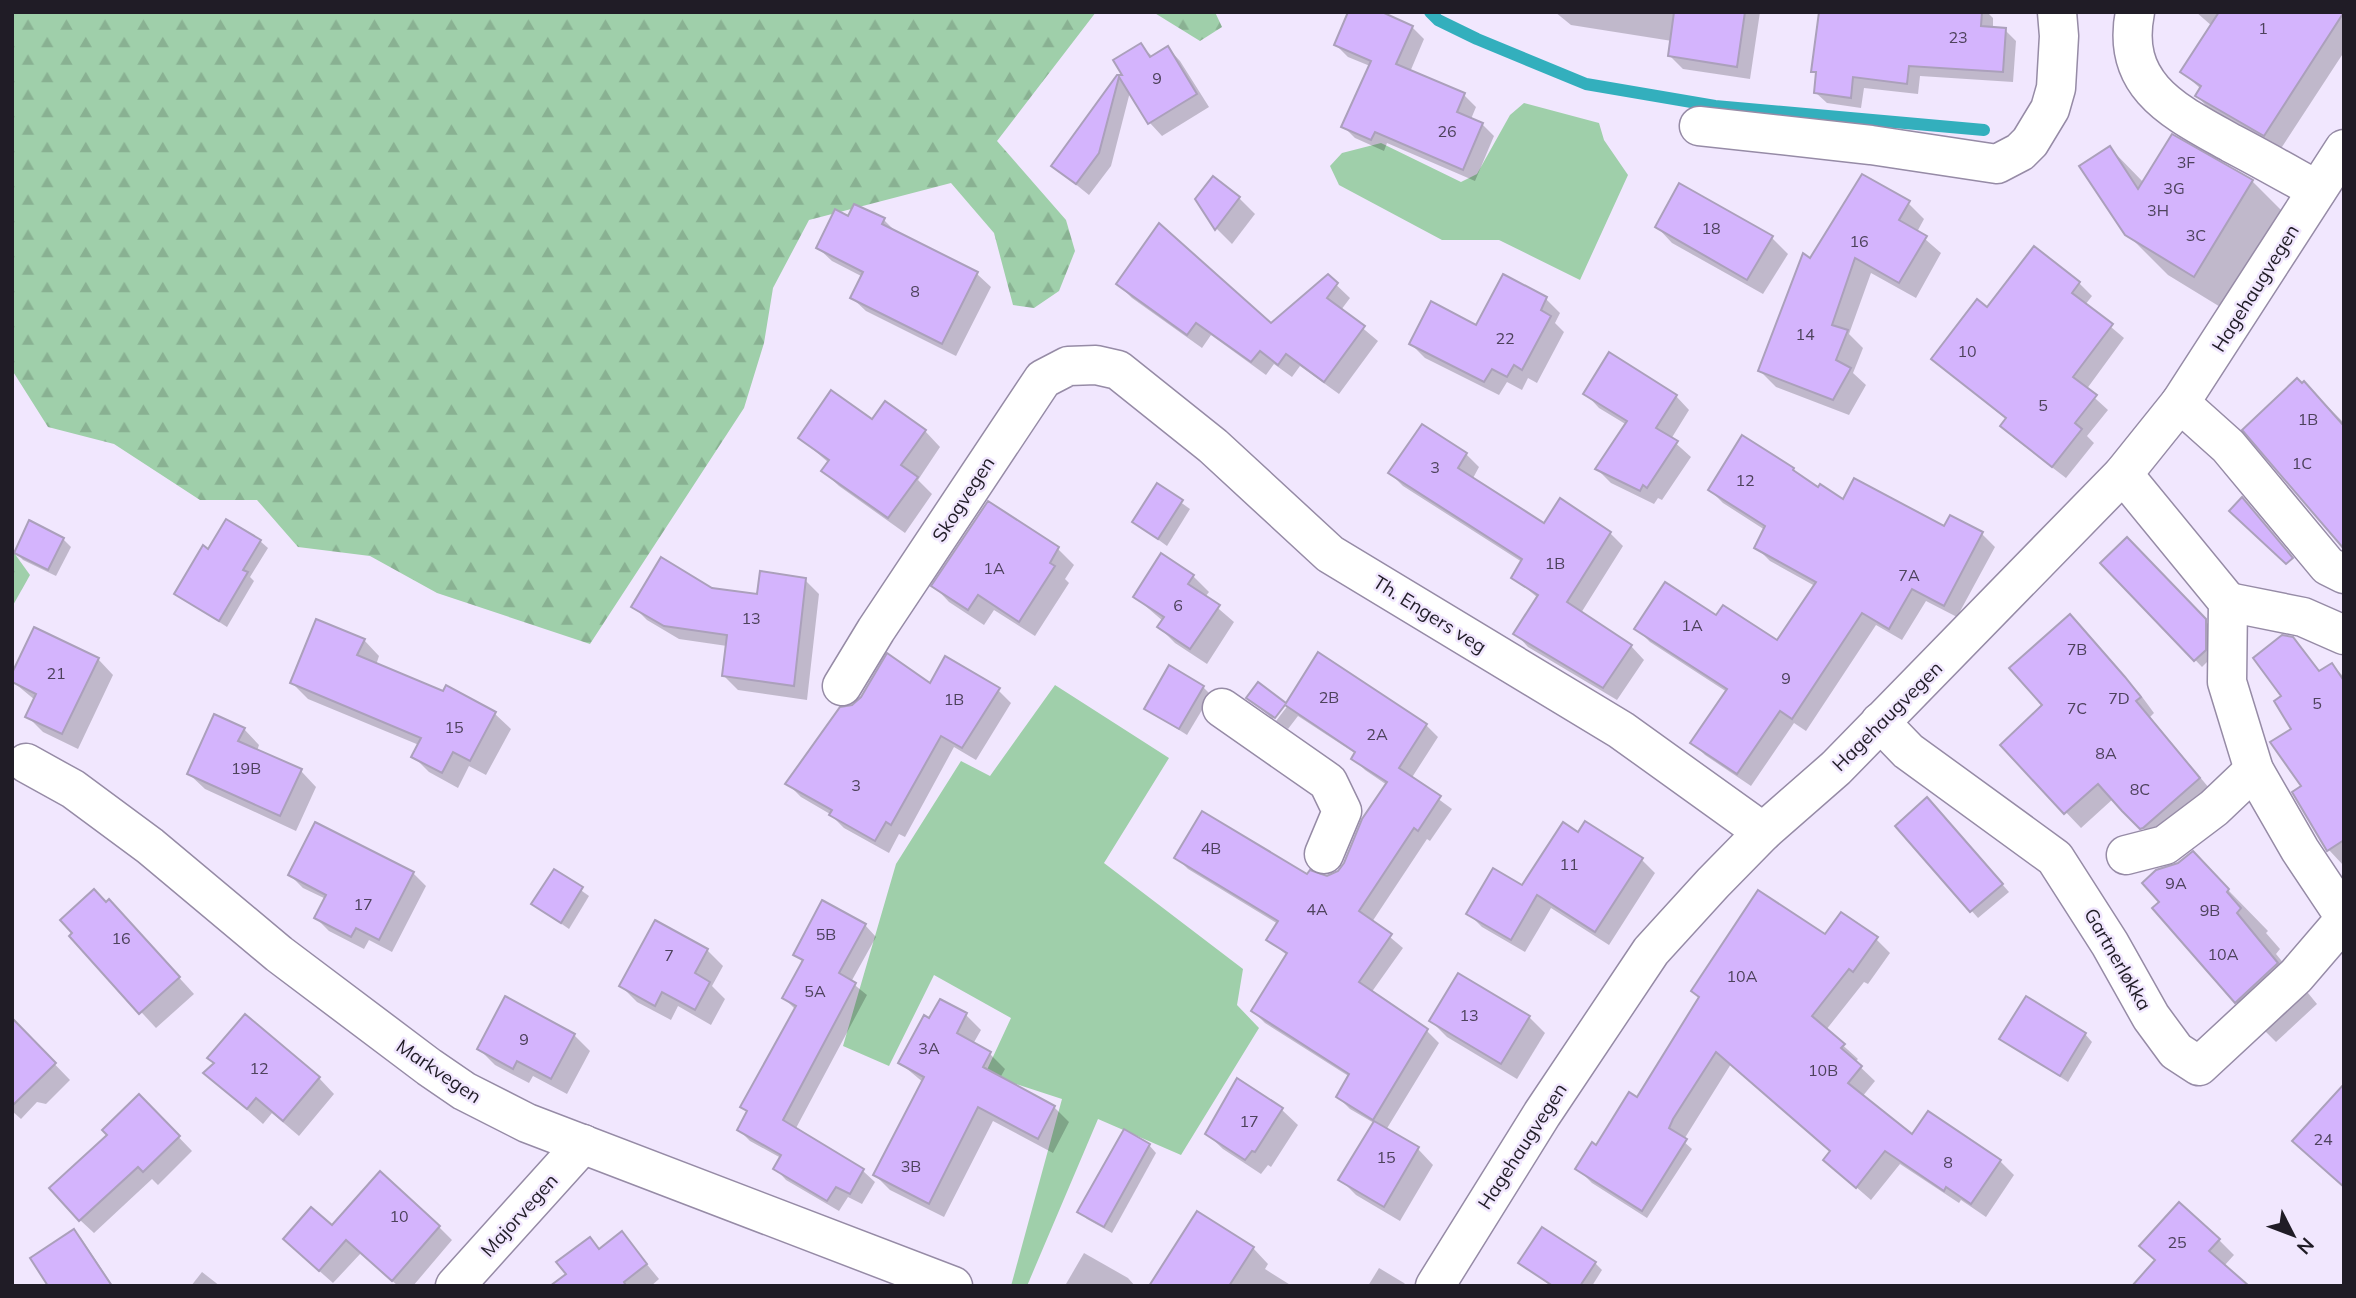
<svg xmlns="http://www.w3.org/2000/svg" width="2356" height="1298" font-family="Mulish,sans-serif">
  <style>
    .grass { fill: #9fcfaa }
    .forest { fill: url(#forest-firs) }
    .shadow { fill: #0003 }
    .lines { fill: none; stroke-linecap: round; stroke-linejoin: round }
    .stream { stroke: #33afbd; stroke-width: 12 }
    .building { fill: #d4b4fd; stroke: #aba0bb; stroke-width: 2 }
    .minor-casing { stroke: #968ba6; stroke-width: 41 }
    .minor { stroke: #fff; stroke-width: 38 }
    .labels { text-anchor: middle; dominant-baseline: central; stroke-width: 5; stroke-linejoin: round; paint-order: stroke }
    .number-label { font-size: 16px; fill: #4d425c }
    .street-label { font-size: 19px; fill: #201c26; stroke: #f1e7fe }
  </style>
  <defs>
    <pattern id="forest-firs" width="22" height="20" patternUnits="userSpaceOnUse" patternTransform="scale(1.75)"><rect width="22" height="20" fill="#9fcfaa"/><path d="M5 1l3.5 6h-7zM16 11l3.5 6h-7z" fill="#89b192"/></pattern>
  </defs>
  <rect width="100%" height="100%" fill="#f1e7fe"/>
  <g class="grass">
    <polygon points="1524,103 1599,123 1604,140 1628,175 1580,280 1499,240 1442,240 1339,185 1330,166 1342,153 1381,143 1461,182 1477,174 1510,115"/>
    <polygon points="1055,685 1169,758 1104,863 1243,969 1237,1005 1259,1028 1181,1155 1098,1119 1027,1286 1011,1286 1062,1099 985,1074 1011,1018 934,975 889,1066 843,1046 896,864 961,761 990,776"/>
  </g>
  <g class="forest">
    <polygon points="12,12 1096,12 997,141 1066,220 1075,251 1059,291 1034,308 1013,305 994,233 951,183 809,220 773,288 764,343 744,408 590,644 437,593 370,556 298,547 257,500 200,500 114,444 48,427 12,370"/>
    <polygon points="1153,12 1215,12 1222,27 1200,41"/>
    <polygon points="12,550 30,575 12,607"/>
  </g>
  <g class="shadow">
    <polygon points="1555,12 1760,12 1750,79 1683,69 1670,56 1672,41 1571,25"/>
    <polygon points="1821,12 1987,12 1993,18 1993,29 2005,30 2016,41 2013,82 1920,76 1918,94 1864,88 1861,108 1827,103 1815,92 1818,75 1813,71"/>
    <polygon points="2196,12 2344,12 2344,52 2280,150 2212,112 2197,96 2201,89 2182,72 2212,26"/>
    <polygon points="1412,27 1424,39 1410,72 1464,95 1476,107 1471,119 1482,124 1494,136 1475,181 1387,143 1384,151 1355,138 1343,126 1370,66 1348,57 1336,45"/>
    <polygon points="1140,45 1153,57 1168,48 1180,61 1209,107 1162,136 1150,123 1130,92 1111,166 1089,195 1053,166 1118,77 1125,76"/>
    <polygon points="2110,148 2144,183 2252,181 2292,221 2235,316 2168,275 2127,234"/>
    <polygon points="1680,186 1772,238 1788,254 1763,294 1672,243 1657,227"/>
    <polygon points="1239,198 1255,214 1232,244 1217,229 1197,199"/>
    <polygon points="1908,203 1924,219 1917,232 1941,253 1916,298 1871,273 1849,334 1863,348 1853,373 1866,385 1849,415 1776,387 1760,371 1811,260"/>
    <polygon points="849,218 884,220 897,233 977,274 991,287 956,356 866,311 852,298 863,277 832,261 818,248"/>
    <polygon points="1328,277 1350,298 1341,310 1378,341 1339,394 1300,366 1292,377 1274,364 1266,375 1211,335 1202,348 1132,298 1118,284 1271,326"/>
    <polygon points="2079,283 2092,296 2085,305 2124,338 2086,390 2108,410 2087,436 2094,443 2066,478 2015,439 2002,426 2007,420 1933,359 1987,310"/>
    <polygon points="1546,299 1560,313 1555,323 1564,332 1537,383 1528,378 1522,390 1507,382 1499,395 1425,358 1411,344 1477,327"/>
    <polygon points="2304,383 2344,423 2344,548 2302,385"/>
    <polygon points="1586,394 1676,396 1689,410 1671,439 1691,457 1662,500 1658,498 1654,504 1611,483 1597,469 1627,425 1599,408"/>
    <polygon points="872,421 925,431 940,447 918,480 932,494 905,533 839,486 823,471 829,463 800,438"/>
    <polygon points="1466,454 1479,467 1472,480 1545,526 1610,533 1623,546 1581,613 1631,646 1644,660 1617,700 1528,647 1515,633 1538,598 1514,578 1522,562 1403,486 1390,473"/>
    <polygon points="1793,469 1803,479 1844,501 1945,528 1982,534 1995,547 1957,617 1926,601 1902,640 1876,625 1806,731 1794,723 1751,786 1705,755 1692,742 1727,692 1650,642 1637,629 1717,617 1778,642 1815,586 1770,561 1757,548 1765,530 1723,503 1710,490"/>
    <polygon points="1158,486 1190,509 1167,546 1134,522"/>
    <polygon points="63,539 71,547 56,576 23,560 16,553"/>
    <polygon points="2127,540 2213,629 2212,657 2202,667 2103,563"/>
    <polygon points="260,541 268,548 250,577 254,581 227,627 176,594 209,551"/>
    <polygon points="1058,549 1074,565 1065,579 1069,583 1035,636 994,610 984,625 949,602 934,586"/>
    <polygon points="1193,576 1209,592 1205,597 1234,622 1207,664 1175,643 1159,627 1163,621 1135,597"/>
    <polygon points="805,580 819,594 807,700 738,690 723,675 727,646 679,639 647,620 633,606 712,589 758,596"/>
    <polygon points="2070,616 2140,694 2154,713 2150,717 2214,794 2157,843 2114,798 2081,828 2002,745 2045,705"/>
    <polygon points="2292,639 2321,672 2332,665 2344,677 2343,865 2329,850 2294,793 2303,787 2284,696"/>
    <polygon points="364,640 379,656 376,665 495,714 511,729 486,775 469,766 458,788 429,772 414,757 419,745 308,699 292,683"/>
    <polygon points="98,659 113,675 78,749 43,732 27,716 35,700 12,681"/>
    <polygon points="930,685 998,690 1011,703 976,760 954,747 905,837 899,834 889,853 844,828 830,814 801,797 788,784 862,698"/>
    <polygon points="1203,687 1211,695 1187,735 1146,709"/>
    <polygon points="1248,698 1284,704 1273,719"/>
    <polygon points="1289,704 1426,725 1438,737 1411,779 1452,809 1430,841 1427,839 1372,922 1403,948 1371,993 1427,1031 1439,1043 1386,1130 1418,1149 1433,1165 1400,1221 1356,1195 1340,1179 1374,1123 1350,1109 1338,1097 1350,1077 1265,1023 1253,1011 1288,956 1268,940 1278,924 1188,869 1176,857 1326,878 1338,873 1346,863 1387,785 1365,770 1353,758 1356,754 1298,716 1288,729 1276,721"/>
    <polygon points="244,729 259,745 257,751 301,771 316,787 296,831 205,789 189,774"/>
    <polygon points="1935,807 2009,892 1978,918 1971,910"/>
    <polygon points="1578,834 1641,859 1655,873 1609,945 1551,908 1525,952 1482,927 1468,913 1523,887"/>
    <polygon points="2193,854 2268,931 2266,933 2280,949 2276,954 2317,1004 2276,1042 2236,1002 2162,902 2179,864"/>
    <polygon points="554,871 589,896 569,929 533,904"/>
    <polygon points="413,873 426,886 392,952 369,940 364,949 329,931 316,918 326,899 303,888 290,875"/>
    <polygon points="124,917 194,994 156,1028 71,936"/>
    <polygon points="865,925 876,937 851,982 867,995 795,1130 863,1171 875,1182 862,1204 848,1197 839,1211 786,1180 775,1168 781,1158 750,1141 739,1130 748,1113 742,1107 796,1010 784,998 804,963 795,954"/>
    <polygon points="1826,937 1876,939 1890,953 1868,984 1864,982 1826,1030 1858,1059 1855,1062 1875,1081 1862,1097 1913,1137 2000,1161 2014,1175 1986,1217 1961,1200 1959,1203 1900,1164 1871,1200 1825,1160 1831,1152 1731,1064 1683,1141 1692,1149 1647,1218 1592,1183 1578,1169 1638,1099"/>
    <polygon points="707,950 723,966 712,986 725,999 711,1025 678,1006 671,1020 637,1002 621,986"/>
    <polygon points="966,1015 981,1030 973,1044 990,1054 1005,1069 1000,1078 1054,1107 1069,1122 1053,1153 993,1121 944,1217 890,1190 875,1175 924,1083 900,1063 930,1021"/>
    <polygon points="1529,1017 1545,1033 1517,1079 1447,1037 1431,1021"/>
    <polygon points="12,1020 70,1080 46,1104 37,1102 21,1119 12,1111"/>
    <polygon points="2085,1034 2092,1042 2068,1082 2002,1039"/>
    <polygon points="574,1035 590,1051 567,1094 533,1076 529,1083 495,1065 479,1049"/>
    <polygon points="319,1078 334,1094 299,1136 272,1113 263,1124 222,1088"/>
    <polygon points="1238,1081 1282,1110 1298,1125 1271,1167 1268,1165 1261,1174 1223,1149 1207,1134"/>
    <polygon points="139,1096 192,1151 158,1185 152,1179 94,1233 80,1220 110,1135"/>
    <polygon points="1149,1145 1156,1153 1112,1233 1087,1219 1080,1212"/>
    <polygon points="439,1227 452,1240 413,1286 398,1286 361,1253 333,1283 299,1253 332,1228"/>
    <polygon points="73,1231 81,1238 113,1286 50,1286"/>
    <polygon points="622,1234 659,1279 651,1286 577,1286 590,1239 601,1250"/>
    <polygon points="2219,1240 2234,1255 2224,1266 2157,1261"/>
    <polygon points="1253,1248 1268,1264 1265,1269 1292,1286 1151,1286"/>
    <polygon points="1084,1253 1128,1278 1135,1286 1068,1286 1066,1284"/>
    <polygon points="1521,1263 1595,1263 1602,1270 1592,1286 1551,1286"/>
    <polygon points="1379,1268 1404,1283 1407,1286 1368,1286"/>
    <polygon points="202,1272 220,1286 191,1286"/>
  </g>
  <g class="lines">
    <polyline class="stream" points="1430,12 1438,20 1477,39 1586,84 1715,106 1984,130"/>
  </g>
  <g class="building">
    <polygon points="1348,12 1382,12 1413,26 1396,64 1465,93 1457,112 1483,123 1463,170 1375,132 1371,140 1341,127 1371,61 1334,45"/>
    <polygon points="1674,12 1745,12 1737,67 1668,56"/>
    <polygon points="1819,12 1982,12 1981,26 2006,28 2003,72 1909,66 1907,84 1853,77 1851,98 1814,93 1816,72 1811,72"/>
    <polygon points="2219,12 2344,12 2264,136 2195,96 2201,86 2180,72"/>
    <polygon points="1141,43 1150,57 1168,46 1197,94 1148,124 1119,77 1099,153 1076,184 1051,166 1117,75 1122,75 1113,60"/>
    <polygon points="2172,134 2253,180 2194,277 2125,235 2079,166 2110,146 2138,189"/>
    <polygon points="1862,174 1910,201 1899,220 1927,236 1899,283 1855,258 1832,325 1848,330 1836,360 1851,368 1833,400 1758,371 1803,253 1810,258"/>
    <polygon points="1213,176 1240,197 1215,230 1195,199"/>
    <polygon points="1679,183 1773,236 1747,280 1655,227"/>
    <polygon points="854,204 885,218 882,224 978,272 942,344 850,298 863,272 816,248 835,209 848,216"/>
    <polygon points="1159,223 1271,323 1328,274 1338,283 1327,298 1365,326 1324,382 1286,354 1278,365 1260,351 1251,362 1196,323 1187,335 1116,284"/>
    <polygon points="2034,246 2080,282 2072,293 2113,324 2073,377 2097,395 2075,423 2082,429 2052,467 2000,426 2006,418 1931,359 1977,299 1987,307"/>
    <polygon points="1503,274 1547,297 1541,310 1551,316 1522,370 1514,365 1507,377 1492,369 1484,382 1409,344 1431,301 1476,325"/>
    <polygon points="1609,352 1677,395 1656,428 1678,441 1647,488 1643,485 1640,491 1595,469 1627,421 1583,394"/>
    <polygon points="2297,378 2302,383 2304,381 2344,426 2344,549 2242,430"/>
    <polygon points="831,390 872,419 885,401 926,430 901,465 918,477 888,518 821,471 829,460 798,438"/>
    <polygon points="1422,424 1467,453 1458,468 1544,523 1560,498 1611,532 1567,602 1632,645 1603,688 1513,634 1538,595 1511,578 1522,559 1388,473"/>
    <polygon points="1742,435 1794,468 1793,470 1818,487 1820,484 1843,499 1854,478 1944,526 1950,515 1983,532 1944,606 1912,589 1889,629 1862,613 1792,719 1780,711 1737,774 1690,743 1727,689 1634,629 1665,582 1716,615 1723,605 1777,640 1816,582 1754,548 1765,526 1708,490"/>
    <polygon points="1157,483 1183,500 1158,539 1132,522"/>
    <polygon points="2242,497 2293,558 2286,564 2229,511"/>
    <polygon points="988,501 1059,547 1050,563 1055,566 1019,622 978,595 968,610 931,586"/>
    <polygon points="226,519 261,540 243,570 248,572 219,621 174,594 203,545 208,549"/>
    <polygon points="29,520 64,538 48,570 14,553"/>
    <polygon points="2127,537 2206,619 2206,650 2194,661 2100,563"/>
    <polygon points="1161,553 1194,575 1188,584 1220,605 1190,649 1157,627 1164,617 1133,597"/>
    <polygon points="661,557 712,588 757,594 760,571 806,578 794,686 722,676 727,635 664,626 631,607"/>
    <polygon points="2070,614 2125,677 2141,697 2136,701 2200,778 2143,828 2140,829 2122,811 2098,784 2064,814 2000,745 2042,705 2009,668"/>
    <polygon points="316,619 365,639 357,655 443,691 446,685 496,712 470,761 453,752 442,773 411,757 421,738 290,683"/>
    <polygon points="34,627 99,658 62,734 25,717 36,694 12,682 12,673"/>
    <polygon points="2282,635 2293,637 2319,671 2332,663 2344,681 2344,840 2327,851 2292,792 2301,786 2270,742 2291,729 2274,701 2281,696 2253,658"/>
    <polygon points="1318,652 1427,724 1399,768 1441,796 1418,831 1414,828 1359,911 1392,934 1359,982 1428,1029 1373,1120 1336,1097 1349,1074 1251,1011 1287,953 1266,940 1278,921 1174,858 1202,811 1307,874 1310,870 1327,876 1338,871 1344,863 1362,819 1387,782 1351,759 1355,752 1285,705 1275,718 1246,698 1258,682 1286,703"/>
    <polygon points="887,653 930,683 945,656 1000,688 962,748 941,736 891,825 886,822 875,841 829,815 832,810 785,784 840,707 852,705 861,697"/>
    <polygon points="1169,665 1204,686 1179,729 1144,709"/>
    <polygon points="214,714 245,728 238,741 302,769 280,816 187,774"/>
    <polygon points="1927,797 2003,884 1970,912 1895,826"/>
    <polygon points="1585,821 1643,858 1595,932 1537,895 1511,940 1466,914 1493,868 1522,885 1563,822 1578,832"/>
    <polygon points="315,822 414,872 379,940 356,928 351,937 314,918 326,895 288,875"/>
    <polygon points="2193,851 2229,889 2227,892 2241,908 2237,913 2278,963 2235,1003 2152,908 2159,902 2142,883 2156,870 2178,863"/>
    <polygon points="554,869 583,887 561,923 531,904"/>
    <polygon points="94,889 106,902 109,899 180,977 139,1014 69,936 72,933 60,920"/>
    <polygon points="1758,890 1825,934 1841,912 1878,937 1853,972 1849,969 1812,1016 1845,1044 1841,1048 1862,1066 1848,1083 1912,1134 1928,1111 2001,1160 1971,1204 1946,1187 1944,1191 1885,1151 1856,1188 1823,1160 1830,1151 1716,1052 1673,1119 1669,1128 1687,1139 1642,1211 1575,1169 1592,1142 1596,1145 1629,1092 1637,1097 1699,997 1691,991"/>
    <polygon points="822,900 866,924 839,973 856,983 783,1120 864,1169 850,1194 836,1187 827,1201 773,1169 781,1155 737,1130 747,1111 740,1107 796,1006 782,998 803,960 793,955"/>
    <polygon points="655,920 708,949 695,973 710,982 695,1010 662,992 655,1006 619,986"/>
    <polygon points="1458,973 1530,1016 1501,1064 1429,1021"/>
    <polygon points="505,996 575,1034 551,1079 517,1061 513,1069 477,1049"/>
    <polygon points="2026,996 2086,1033 2060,1076 1999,1039"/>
    <polygon points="940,999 967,1013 957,1033 991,1052 983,1067 1055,1106 1038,1139 978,1107 929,1204 873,1175 924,1077 898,1063 924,1015 929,1018"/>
    <polygon points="245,1014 320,1077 283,1121 256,1098 247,1109 203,1073 214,1063 207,1058"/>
    <polygon points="12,1018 56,1063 12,1106"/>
    <polygon points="1237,1078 1283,1108 1255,1152 1252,1151 1245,1160 1205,1134"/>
    <polygon points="2344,1084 2344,1187 2292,1141"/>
    <polygon points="139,1094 180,1136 143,1172 138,1167 79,1221 49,1188 107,1135 102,1130"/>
    <polygon points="1374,1121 1419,1147 1384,1207 1338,1180"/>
    <polygon points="1124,1129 1150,1144 1104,1227 1077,1212"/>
    <polygon points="380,1171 440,1226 392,1281 346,1240 319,1271 283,1239 311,1207 332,1225"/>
    <polygon points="2179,1202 2220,1239 2209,1251 2249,1286 2132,1286 2155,1260 2139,1246"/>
    <polygon points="1197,1211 1254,1247 1229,1286 1149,1286"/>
    <polygon points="1542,1227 1596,1262 1580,1286 1553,1286 1518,1263"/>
    <polygon points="74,1229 112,1286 48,1286 30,1258"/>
    <polygon points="622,1231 647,1264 624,1282 626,1286 550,1286 566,1274 556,1262 590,1237 599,1249"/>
  </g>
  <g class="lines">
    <g class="minor-casing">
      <g id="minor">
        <path d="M2135,12C2120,87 2176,112 2231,143C2260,158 2288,174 2317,190"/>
        <polyline points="1699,126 1871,145 1997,164 2020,152 2030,142 2050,109 2056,88 2059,36 2057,12"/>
        <polyline points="2180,403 2228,446 2328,566 2344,574"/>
        <polyline points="2123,474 2228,602 2227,682 2254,770 2300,850 2344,916"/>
        <polyline points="2228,602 2303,617 2344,635"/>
        <polyline points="842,686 876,630 1043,379 1068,366 1096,365 1118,370 1213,446 1330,554 1621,730 1763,832"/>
        <polyline points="1222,708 1328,782 1342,811 1324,854"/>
        <polyline points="1880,722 1908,751 2055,858 2110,944 2151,1017 2176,1051 2199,1066 2296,976 2344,920"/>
        <polyline points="26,763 73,789 150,846 279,954 429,1067 464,1091 527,1123 953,1286"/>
        <polyline points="2126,855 2165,845 2214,808 2254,770"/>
        <polyline points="455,1286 583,1144"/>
        <polyline points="1435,1286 1542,1114 1651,951 1713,883 1763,832 1836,768 2123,474 2180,403 2344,149"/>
      </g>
    </g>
    <use href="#minor" class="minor"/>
  </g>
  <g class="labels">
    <g class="number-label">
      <text x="2263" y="28">1</text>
      <text x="1958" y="37">23</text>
      <text x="1157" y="78">9</text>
      <text x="1447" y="131">26</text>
      <text x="2186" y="162">3F</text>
      <text x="2174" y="188">3G</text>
      <text x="2158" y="210">3H</text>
      <text x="1711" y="228">18</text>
      <text x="2196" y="235">3C</text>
      <text x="1859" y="241">16</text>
      <text x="915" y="291">8</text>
      <text x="1805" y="334">14</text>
      <text x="1505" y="338">22</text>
      <text x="1967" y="351">10</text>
      <text x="2043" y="405">5</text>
      <text x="2308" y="419">1B</text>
      <text x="2302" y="463">1C</text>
      <text x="1435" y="467">3</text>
      <text x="1745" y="480">12</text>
      <text x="1555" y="563">1B</text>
      <text x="994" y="568">1A</text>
      <text x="1909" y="575">7A</text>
      <text x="1178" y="605">6</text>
      <text x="751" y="618">13</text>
      <text x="1692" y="625">1A</text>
      <text x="2077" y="649">7B</text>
      <text x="56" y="673">21</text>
      <text x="1786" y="678">9</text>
      <text x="1329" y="697">2B</text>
      <text x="2119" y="698">7D</text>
      <text x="954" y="699">1B</text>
      <text x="2317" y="703">5</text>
      <text x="2077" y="708">7C</text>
      <text x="454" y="727">15</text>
      <text x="1377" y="734">2A</text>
      <text x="2106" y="753">8A</text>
      <text x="246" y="768">19B</text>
      <text x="856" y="785">3</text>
      <text x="2140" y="789">8C</text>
      <text x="1211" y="848">4B</text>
      <text x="1569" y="864">11</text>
      <text x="2176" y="883">9A</text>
      <text x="363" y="904">17</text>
      <text x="1317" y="909">4A</text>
      <text x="2210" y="910">9B</text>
      <text x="826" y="934">5B</text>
      <text x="121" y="938">16</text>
      <text x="2223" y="954">10A</text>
      <text x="669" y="955">7</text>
      <text x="1742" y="976">10A</text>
      <text x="815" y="991">5A</text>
      <text x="1469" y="1015">13</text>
      <text x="524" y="1039">9</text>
      <text x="929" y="1048">3A</text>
      <text x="259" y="1068">12</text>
      <text x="1823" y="1070">10B</text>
      <text x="1249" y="1121">17</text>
      <text x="2323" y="1139">24</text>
      <text x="1386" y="1157">15</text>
      <text x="1948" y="1162">8</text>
      <text x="911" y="1166">3B</text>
      <text x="399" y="1216">10</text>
      <text x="2177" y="1242">25</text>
    </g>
    <g class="street-label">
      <text transform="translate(2255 288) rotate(-58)">Hagehaugvegen</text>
      <text transform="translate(963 499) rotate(-57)">Skogvegen</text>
      <text transform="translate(1430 614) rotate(32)">Th. Engers veg</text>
      <text transform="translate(1887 716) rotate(-45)">Hagehaugvegen</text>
      <text transform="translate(2118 959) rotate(60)">Gartnerløkka</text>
      <text transform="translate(439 1071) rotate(34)">Markvegen</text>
      <text transform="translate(1522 1146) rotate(-57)">Hagehaugvegen</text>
      <text transform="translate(519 1215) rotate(-48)">Majorvegen</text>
    </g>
  </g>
  <rect width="2356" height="1298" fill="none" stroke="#201c26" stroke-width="28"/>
  <g transform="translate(2293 1235) rotate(132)" stroke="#f1e7fe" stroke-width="5" paint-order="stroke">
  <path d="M0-5L12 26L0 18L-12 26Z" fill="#201c26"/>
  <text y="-10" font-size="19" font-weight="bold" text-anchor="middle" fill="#201c26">N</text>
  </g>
</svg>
